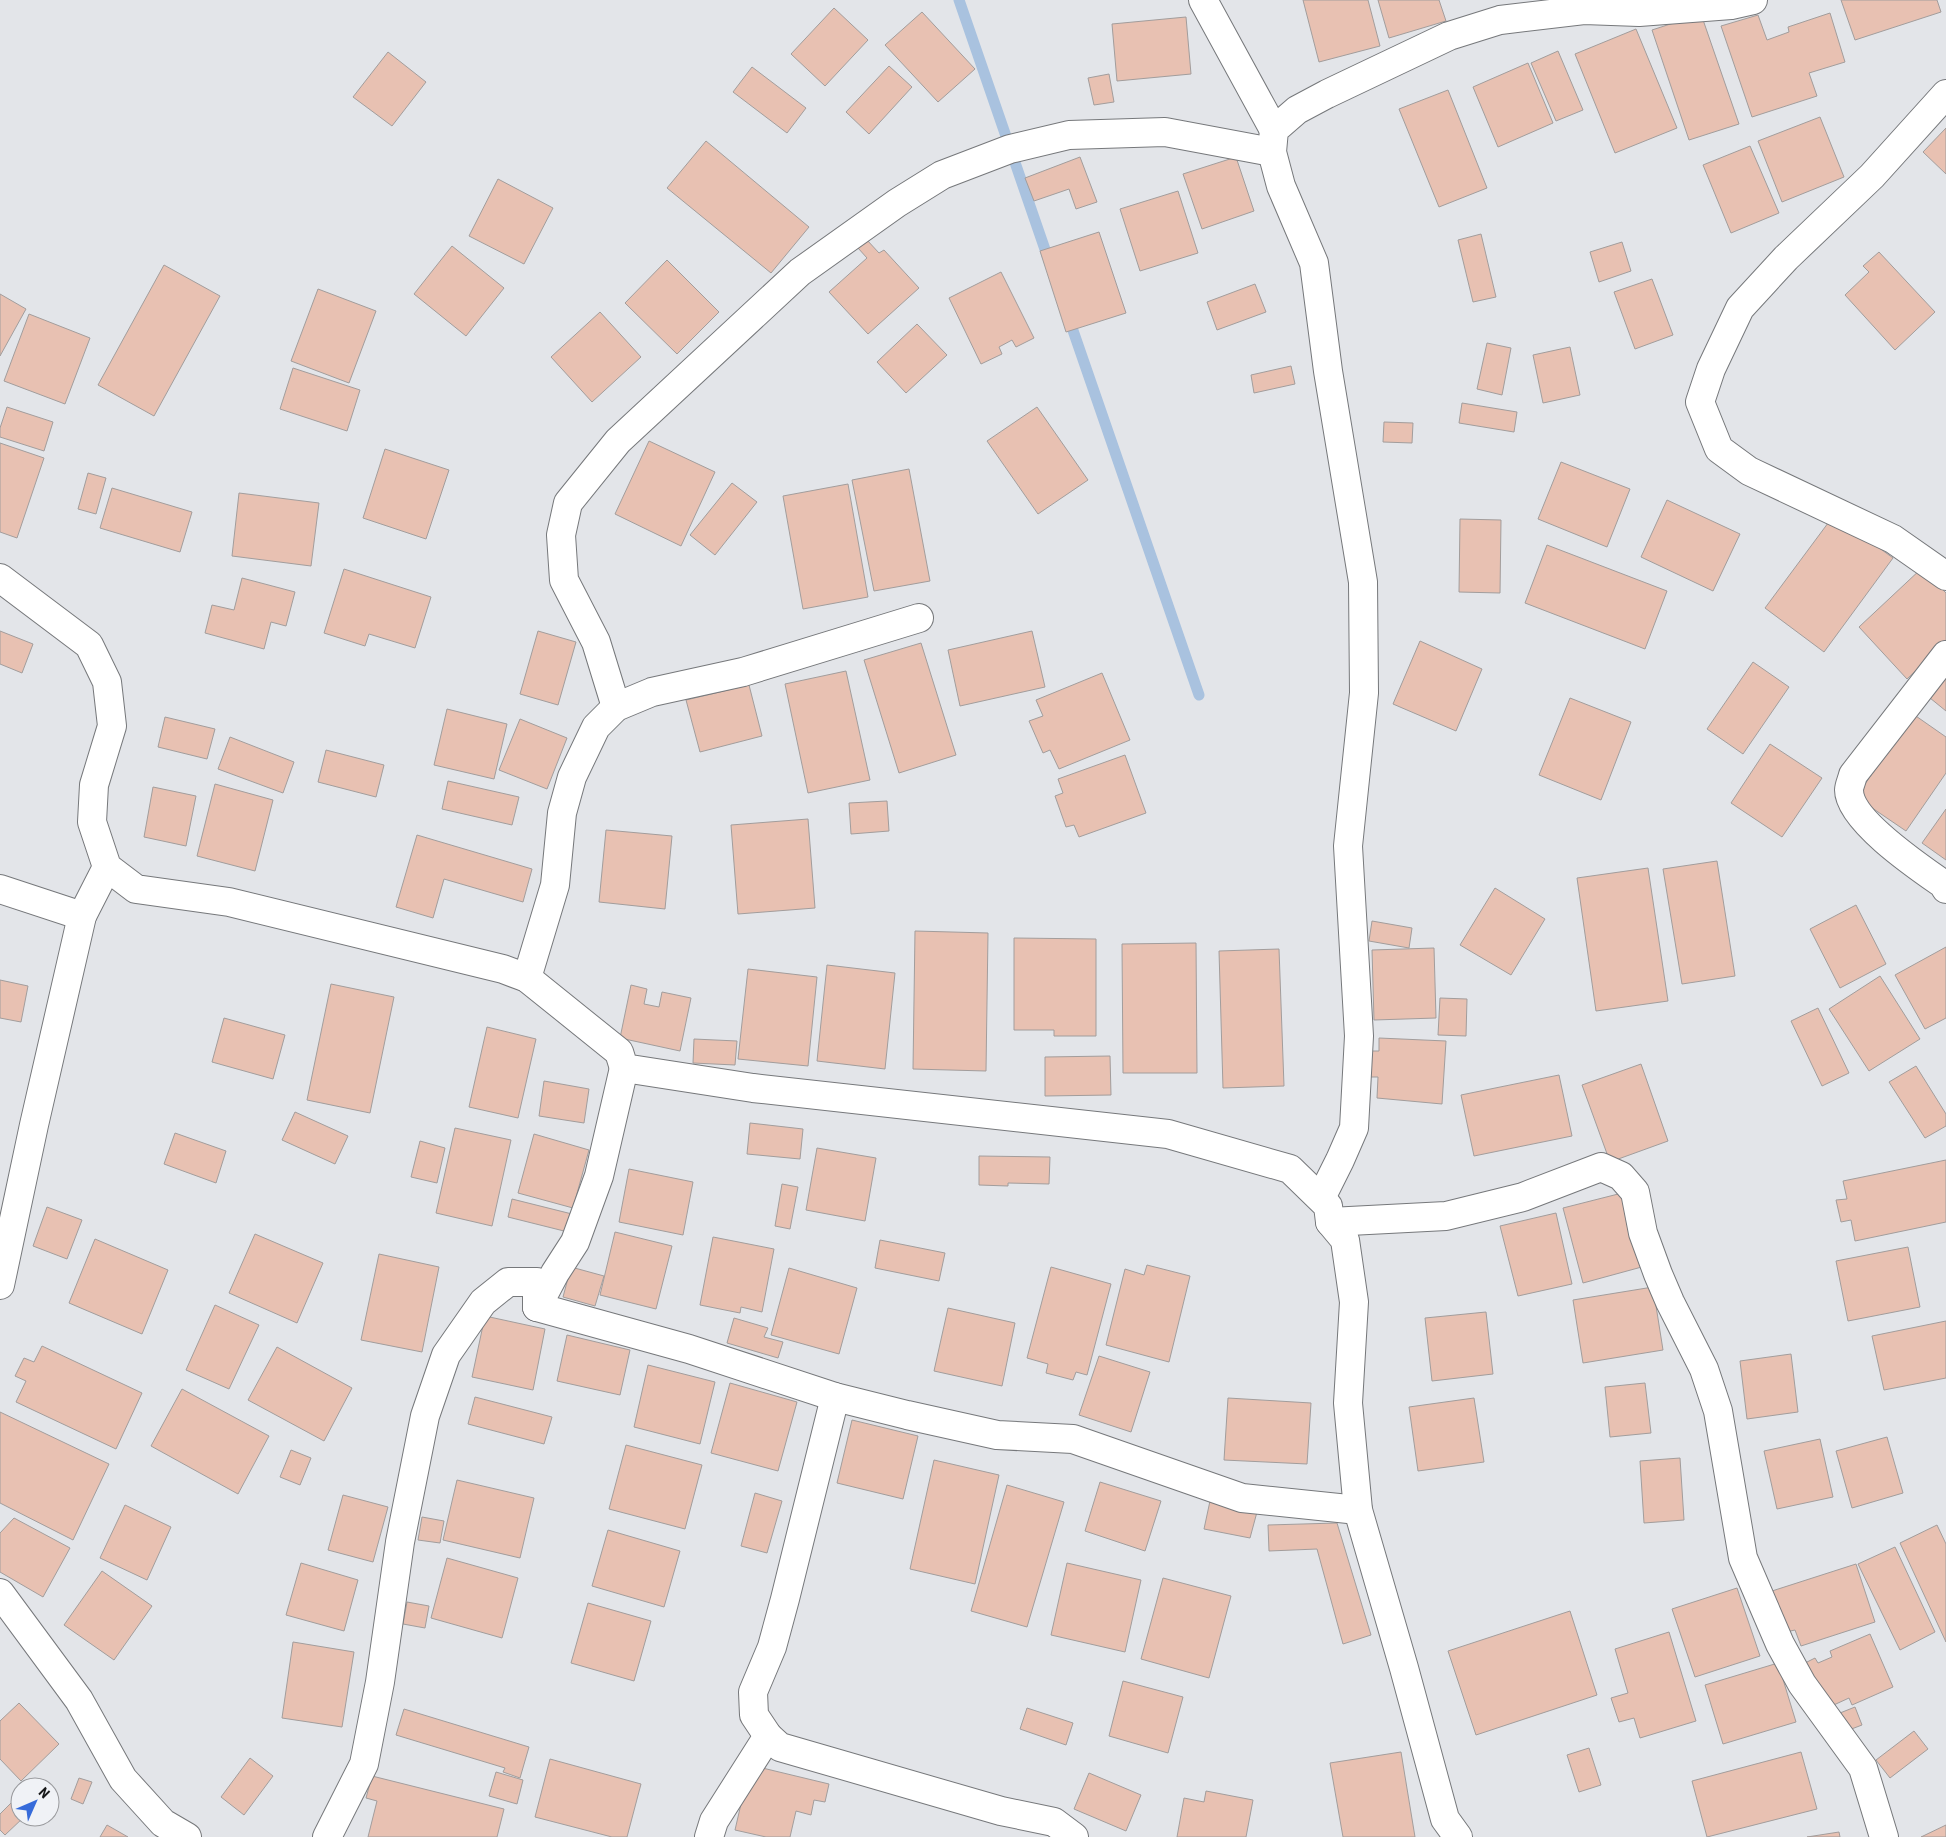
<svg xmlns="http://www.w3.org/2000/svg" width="1946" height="1837" font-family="'Roboto Condensed',sans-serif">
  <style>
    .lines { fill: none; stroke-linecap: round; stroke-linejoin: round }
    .stream { stroke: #a9c2df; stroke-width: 11 }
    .building { fill: #e8c1b2; stroke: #a29d9c }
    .minor-casing { stroke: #76787b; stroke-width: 30 }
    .minor { stroke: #fff; stroke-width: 28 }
  </style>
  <rect width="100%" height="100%" fill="#e3e5e9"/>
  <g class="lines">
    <g class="stream">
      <polyline points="959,0 1050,264"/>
      <polyline points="1068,316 1199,695"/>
    </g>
  </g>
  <g class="building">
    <polygon points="1303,0 1368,0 1380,46 1319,62"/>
    <polygon points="1378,0 1439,0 1446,21 1389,38"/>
    <polygon points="1841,0 1937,0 1941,12 1855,40"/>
    <polygon points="834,8 868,40 825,86 791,54"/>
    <polygon points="922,12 975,69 938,102 885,45"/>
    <polygon points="1830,13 1845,62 1809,73 1817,96 1752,117 1721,26 1758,15 1767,40 1789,32 1788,27"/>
    <polygon points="1701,14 1739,124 1689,140 1652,30"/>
    <polygon points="1186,17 1191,74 1117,81 1112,24"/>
    <polygon points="1636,29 1677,128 1615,153 1575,54"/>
    <polygon points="1558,51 1583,110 1556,121 1531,63"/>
    <polygon points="388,52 426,82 392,126 353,97"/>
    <polygon points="1528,63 1553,123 1498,147 1473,87"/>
    <polygon points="889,66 912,87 869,134 846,112"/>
    <polygon points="752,67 806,108 787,133 733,92"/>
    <polygon points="1109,74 1114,102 1094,105 1088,78"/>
    <polygon points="1448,90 1487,188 1439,207 1399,109"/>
    <polygon points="1820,117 1844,177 1782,202 1758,141"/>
    <polygon points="1946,128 1946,174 1923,152"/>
    <polygon points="706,141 809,227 771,273 667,188"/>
    <polygon points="1750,146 1779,213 1731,233 1703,165"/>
    <polygon points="1080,157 1097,202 1076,209 1069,189 1034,201 1025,178"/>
    <polygon points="1236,157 1254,211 1202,229 1183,174"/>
    <polygon points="498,179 553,208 524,264 469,236"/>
    <polygon points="1178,191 1198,253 1140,271 1120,209"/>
    <polygon points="1099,232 1126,313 1066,332 1040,251"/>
    <polygon points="1481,234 1496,297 1473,302 1458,240"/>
    <polygon points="867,240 879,253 884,250 919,288 868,334 829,292 867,258 858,248"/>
    <polygon points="1622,242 1631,271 1599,282 1590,252"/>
    <polygon points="452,246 504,288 466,336 414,294"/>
    <polygon points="1879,252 1935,312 1895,350 1845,295 1869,272 1863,266"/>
    <polygon points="667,260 719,312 677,354 625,303"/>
    <polygon points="164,265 220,296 154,416 98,385"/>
    <polygon points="1001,272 1034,338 1016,347 1012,340 999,347 1002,354 981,364 949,298"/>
    <polygon points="1652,279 1673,335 1635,349 1614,292"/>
    <polygon points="1255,284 1266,312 1217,330 1207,302"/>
    <polygon points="318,289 376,311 349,383 291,361"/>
    <polygon points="0,294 26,309 0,356"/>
    <polygon points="600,312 641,357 592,402 551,357"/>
    <polygon points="29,314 90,338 65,404 4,381"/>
    <polygon points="917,324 947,355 906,393 877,362"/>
    <polygon points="1487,343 1511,348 1502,395 1477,389"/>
    <polygon points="1570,347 1580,395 1543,403 1533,355"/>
    <polygon points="1291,366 1295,384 1254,393 1251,375"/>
    <polygon points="293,368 360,390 347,431 280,409"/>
    <polygon points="1462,403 1517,412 1514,432 1459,423"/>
    <polygon points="7,407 53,422 44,451 0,437 0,428"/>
    <polygon points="1037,407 1088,480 1038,514 987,441"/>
    <polygon points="1384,422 1413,423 1412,443 1383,442"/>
    <polygon points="649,441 715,472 681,546 615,514"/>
    <polygon points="0,443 44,458 17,538 0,532"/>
    <polygon points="385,449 449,470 426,539 363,518"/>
    <polygon points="1561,462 1630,489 1607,547 1538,519"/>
    <polygon points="909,469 930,581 874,591 852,480"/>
    <polygon points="88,473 106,478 96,514 78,509"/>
    <polygon points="732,483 757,502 715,555 690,535"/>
    <polygon points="848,484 868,597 803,609 783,496"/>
    <polygon points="112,488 192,512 180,552 100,528"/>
    <polygon points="239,493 319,503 311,566 232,556"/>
    <polygon points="1667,500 1740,534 1713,591 1641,557"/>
    <polygon points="1834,515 1893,558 1824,652 1765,608"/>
    <polygon points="1460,519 1501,520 1500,593 1459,592"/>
    <polygon points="1547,545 1667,591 1645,649 1525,603"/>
    <polygon points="1922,568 1946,593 1946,642 1907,679 1859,627"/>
    <polygon points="344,569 431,597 415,648 369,634 365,646 324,633"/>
    <polygon points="242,578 295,592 286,626 271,622 264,649 205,633 212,605 234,610"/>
    <polygon points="0,631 33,644 22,673 0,664"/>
    <polygon points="538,631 576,642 558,705 520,694"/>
    <polygon points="1032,631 1045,687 960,706 948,650"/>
    <polygon points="1420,641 1482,669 1456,731 1393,704"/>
    <polygon points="921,643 956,755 899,773 864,660"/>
    <polygon points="1753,662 1789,687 1743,754 1707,729"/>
    <polygon points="846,671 870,780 808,793 785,684"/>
    <polygon points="1102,673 1130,740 1059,769 1050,750 1043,753 1029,721 1043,716 1036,700"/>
    <polygon points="1946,677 1946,711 1930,698"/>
    <polygon points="749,685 762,736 700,752 686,700"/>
    <polygon points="1570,698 1631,722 1601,800 1539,775"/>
    <polygon points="447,709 507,724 494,779 434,765"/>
    <polygon points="1913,714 1946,737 1946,773 1906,831 1856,797"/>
    <polygon points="165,717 215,729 207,759 158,747"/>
    <polygon points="520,719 567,738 547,789 499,770"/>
    <polygon points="230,737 294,762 283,793 218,769"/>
    <polygon points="1770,744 1822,778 1782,837 1731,803"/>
    <polygon points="326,750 384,765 376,797 318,782"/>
    <polygon points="1125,755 1146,813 1079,837 1074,825 1066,827 1055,796 1063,793 1058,779"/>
    <polygon points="448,781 519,797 512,825 442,809"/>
    <polygon points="215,784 273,800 255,871 197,856"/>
    <polygon points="153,787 196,796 186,846 144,837"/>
    <polygon points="887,801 889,831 851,834 849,803"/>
    <polygon points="1946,809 1946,860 1922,843"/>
    <polygon points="808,819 815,908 738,914 731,825"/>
    <polygon points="606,830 672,836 665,909 599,902"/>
    <polygon points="417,835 532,869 523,902 444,879 433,918 396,907"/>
    <polygon points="1717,861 1735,976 1682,984 1663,869"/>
    <polygon points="1648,868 1668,1001 1596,1011 1577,878"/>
    <polygon points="1495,888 1545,919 1511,975 1460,945"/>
    <polygon points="1856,905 1886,964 1840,988 1810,929"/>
    <polygon points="1372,921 1412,928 1409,948 1369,941"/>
    <polygon points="915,931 988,933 986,1071 913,1069"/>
    <polygon points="1014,938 1096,939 1096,1036 1054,1036 1054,1030 1014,1030"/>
    <polygon points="1196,943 1197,1073 1123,1073 1122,944"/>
    <polygon points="1946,947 1946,1018 1925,1029 1895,975"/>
    <polygon points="1434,948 1436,1018 1374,1020 1372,950"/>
    <polygon points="1279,949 1284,1086 1223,1088 1219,951"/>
    <polygon points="827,965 895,973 885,1069 817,1061"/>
    <polygon points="748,969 817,977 808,1066 738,1059"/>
    <polygon points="1880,976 1920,1039 1869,1071 1829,1009"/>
    <polygon points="0,980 28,986 21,1022 0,1018"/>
    <polygon points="331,984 394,997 370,1113 307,1100"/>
    <polygon points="631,985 647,989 644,1004 659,1007 662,992 691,998 680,1051 620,1038"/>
    <polygon points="1440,998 1467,999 1466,1036 1438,1035"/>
    <polygon points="1818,1008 1849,1073 1822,1086 1791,1021"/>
    <polygon points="224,1018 285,1035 273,1079 212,1062"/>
    <polygon points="487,1027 536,1039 518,1118 469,1107"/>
    <polygon points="1379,1038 1446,1041 1442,1104 1377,1098 1378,1077 1370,1077 1371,1051 1379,1051"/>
    <polygon points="694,1039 737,1041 735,1065 693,1063"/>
    <polygon points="1110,1056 1111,1095 1045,1096 1045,1057"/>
    <polygon points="1641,1064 1668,1141 1610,1162 1582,1085"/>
    <polygon points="1916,1066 1946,1114 1946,1126 1925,1138 1889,1082"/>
    <polygon points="1559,1075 1572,1136 1474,1156 1461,1095"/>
    <polygon points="544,1081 589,1089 584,1123 539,1116"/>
    <polygon points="295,1112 348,1136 335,1164 282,1140"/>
    <polygon points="750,1123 803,1129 800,1159 747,1154"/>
    <polygon points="455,1128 511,1140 492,1226 436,1213"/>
    <polygon points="175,1133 226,1151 216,1183 164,1164"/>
    <polygon points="534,1134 589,1150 573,1208 518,1193"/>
    <polygon points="420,1141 445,1148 437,1183 411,1177"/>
    <polygon points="817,1148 876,1158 865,1221 806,1210"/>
    <polygon points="979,1156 1050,1157 1049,1184 1008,1183 1008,1186 979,1185"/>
    <polygon points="1946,1160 1946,1222 1855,1241 1851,1220 1841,1222 1836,1200 1847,1199 1843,1181"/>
    <polygon points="629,1169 693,1182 683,1235 619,1222"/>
    <polygon points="782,1184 798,1187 790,1229 775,1226"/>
    <polygon points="1630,1191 1649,1265 1583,1283 1563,1208"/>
    <polygon points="512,1199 572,1214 568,1232 508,1217"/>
    <polygon points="47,1207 82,1220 67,1259 33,1246"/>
    <polygon points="1556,1213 1572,1284 1518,1296 1500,1226"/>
    <polygon points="615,1232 672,1246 656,1309 600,1295"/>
    <polygon points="255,1234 323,1263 297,1323 229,1293"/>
    <polygon points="713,1237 774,1249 762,1312 741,1307 740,1313 700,1305"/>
    <polygon points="95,1239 168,1270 142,1334 69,1303"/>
    <polygon points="880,1240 945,1253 939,1281 875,1268"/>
    <polygon points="1908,1247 1920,1307 1848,1321 1836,1261"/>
    <polygon points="379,1254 439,1267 422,1352 361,1340"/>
    <polygon points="1147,1265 1190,1276 1169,1362 1106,1345 1125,1269 1144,1275"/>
    <polygon points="571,1267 604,1276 595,1306 563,1297"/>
    <polygon points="1051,1267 1111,1284 1087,1375 1076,1372 1073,1380 1046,1373 1048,1364 1027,1358"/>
    <polygon points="789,1268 857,1288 839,1354 771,1335"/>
    <polygon points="1653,1287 1663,1350 1583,1363 1573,1300"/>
    <polygon points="215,1305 259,1325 229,1389 186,1370"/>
    <polygon points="948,1308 1015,1323 1002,1386 934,1371"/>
    <polygon points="1486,1312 1493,1374 1432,1381 1425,1318"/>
    <polygon points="485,1316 545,1329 533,1390 472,1377"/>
    <polygon points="734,1318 768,1328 764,1337 783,1342 778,1358 727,1343"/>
    <polygon points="1946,1321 1946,1378 1884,1390 1872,1336"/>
    <polygon points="567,1335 630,1350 620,1395 557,1381"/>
    <polygon points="42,1346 142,1393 116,1449 16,1402 26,1381 15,1376 24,1358 34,1362"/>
    <polygon points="277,1347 352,1388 324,1441 248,1400"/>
    <polygon points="1791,1354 1798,1412 1747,1419 1740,1361"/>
    <polygon points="1099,1356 1150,1372 1131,1432 1079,1415"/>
    <polygon points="648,1365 715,1382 700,1444 634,1427"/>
    <polygon points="730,1383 797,1402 778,1471 711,1453"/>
    <polygon points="1645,1383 1651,1433 1610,1437 1605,1387"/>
    <polygon points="182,1389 269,1436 238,1494 151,1446"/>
    <polygon points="475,1397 552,1417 544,1444 468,1424"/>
    <polygon points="1228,1398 1311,1403 1307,1464 1224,1460"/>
    <polygon points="1474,1398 1484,1462 1418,1471 1409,1407"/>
    <polygon points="0,1412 109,1464 73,1540 0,1503"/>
    <polygon points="852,1420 918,1436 903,1499 837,1483"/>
    <polygon points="1887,1437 1903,1493 1852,1508 1836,1451"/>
    <polygon points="1820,1439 1833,1497 1777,1509 1764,1451"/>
    <polygon points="626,1445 702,1465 685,1529 609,1509"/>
    <polygon points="291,1450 311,1458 300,1485 280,1477"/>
    <polygon points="1680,1458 1684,1520 1644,1523 1640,1461"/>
    <polygon points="934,1460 999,1475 975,1584 910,1569"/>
    <polygon points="457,1480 534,1498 520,1558 443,1540"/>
    <polygon points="1100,1482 1161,1501 1145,1551 1085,1531"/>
    <polygon points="1007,1485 1064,1502 1027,1627 971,1611"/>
    <polygon points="755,1493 782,1501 767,1553 741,1546"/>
    <polygon points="343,1495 388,1507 373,1562 328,1550"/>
    <polygon points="1210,1501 1257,1512 1250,1538 1204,1529"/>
    <polygon points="125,1505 171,1527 147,1580 100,1558"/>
    <polygon points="422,1517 444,1521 440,1543 418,1540"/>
    <polygon points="14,1518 70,1548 43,1597 0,1572 0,1533"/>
    <polygon points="1337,1523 1371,1635 1343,1644 1317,1549 1269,1551 1268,1525"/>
    <polygon points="1937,1525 1946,1544 1946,1642 1900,1543"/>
    <polygon points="608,1530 680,1551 664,1607 592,1586"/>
    <polygon points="1895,1547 1935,1632 1900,1650 1858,1564"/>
    <polygon points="447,1558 518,1578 502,1638 431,1618"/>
    <polygon points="301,1563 358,1580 344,1631 286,1615"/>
    <polygon points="1067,1563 1141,1580 1125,1652 1051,1635"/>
    <polygon points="1856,1564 1875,1622 1801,1646 1795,1630 1786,1632 1772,1591"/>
    <polygon points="102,1571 152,1606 114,1660 64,1625"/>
    <polygon points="1163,1578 1231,1596 1209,1678 1141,1659"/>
    <polygon points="1737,1588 1760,1656 1695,1677 1672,1609"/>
    <polygon points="407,1602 429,1606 425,1628 403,1624"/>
    <polygon points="588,1603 651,1621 634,1681 571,1663"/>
    <polygon points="1570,1611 1597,1695 1476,1735 1448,1651"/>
    <polygon points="1669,1632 1696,1721 1640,1738 1634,1718 1619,1722 1611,1698 1628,1693 1615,1649"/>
    <polygon points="1870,1634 1893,1687 1852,1705 1849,1698 1825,1709 1805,1663 1815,1658 1818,1663 1832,1657 1830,1651"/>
    <polygon points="293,1642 354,1652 342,1727 282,1718"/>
    <polygon points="1778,1663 1796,1722 1723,1744 1705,1685"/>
    <polygon points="1123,1681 1183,1697 1168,1753 1109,1736"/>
    <polygon points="19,1703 59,1744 21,1781 0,1759 0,1721"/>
    <polygon points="1855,1707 1862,1725 1841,1733 1835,1715"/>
    <polygon points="1027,1708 1073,1723 1066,1745 1020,1729"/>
    <polygon points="404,1709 529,1747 520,1778 503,1772 505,1768 396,1735"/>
    <polygon points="1914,1731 1928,1749 1890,1778 1876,1760"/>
    <polygon points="1589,1748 1601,1785 1579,1792 1567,1755"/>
    <polygon points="1401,1752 1415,1837 1343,1837 1330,1763"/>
    <polygon points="1801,1752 1817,1809 1707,1837 1692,1781"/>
    <polygon points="250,1758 273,1776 244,1815 221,1797"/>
    <polygon points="550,1759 641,1784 627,1837 612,1837 535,1817"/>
    <polygon points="750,1765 829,1784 825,1802 814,1800 811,1815 796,1811 790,1837 766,1837 735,1830"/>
    <polygon points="496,1772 523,1780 517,1804 489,1796"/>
    <polygon points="1089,1773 1141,1795 1126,1831 1074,1809"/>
    <polygon points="372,1776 504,1809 497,1837 368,1837 377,1801 366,1798"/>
    <polygon points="79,1778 92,1782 83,1804 71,1799"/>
    <polygon points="1206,1791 1253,1800 1246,1837 1177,1837 1184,1798 1204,1802"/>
    <polygon points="20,1794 20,1817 24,1817 5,1835 0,1830 0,1814"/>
    <polygon points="107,1825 128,1837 100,1837"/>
    <polygon points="1946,1825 1946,1837 1921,1837"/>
    <polygon points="1839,1832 1840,1837 1807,1837"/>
  </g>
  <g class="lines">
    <g class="minor-casing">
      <g id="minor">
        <polyline points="1203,0 1274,130"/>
        <polyline points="1946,94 1872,176 1786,258 1740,308 1711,369 1700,402 1719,449 1749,471 1893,539 1946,576"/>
        <polyline points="0,578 89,645 107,682 112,726 94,785 92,822 107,867 136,889 229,902 503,969 527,978 619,1052 624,1068 753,1088 1168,1134 1290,1169 1328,1206 1330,1222 1345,1240 1354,1302 1348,1403 1358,1510 1404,1668 1445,1819 1458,1837"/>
        <path d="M1946,655L1853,775C1852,780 1849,786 1849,790C1849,820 1920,868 1943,884L1946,889"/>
        <polyline points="616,707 596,642 564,580 561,535 568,503 618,441 800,272 897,203 942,175 1010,149 1069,135 1165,132 1272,152"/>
        <polyline points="0,889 82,916"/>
        <polyline points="527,978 555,885 562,813 572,777 596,727 616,707 652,692 743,672 919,618"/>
        <polyline points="1321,1198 1340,1160 1354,1128 1359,1036 1348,846 1364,693 1363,582 1328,371 1314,263 1281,186 1272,152 1274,130 1297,110 1327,94 1449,36 1500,20 1584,10 1639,12 1731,5 1753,0"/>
        <polyline points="1330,1222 1446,1216 1523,1197 1601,1167 1621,1176 1635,1192 1643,1233 1658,1274 1670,1302 1704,1369 1718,1411 1743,1558 1780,1644 1802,1684 1863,1768 1884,1837"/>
        <polyline points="0,1285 34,1125 82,916 107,867"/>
        <polyline points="537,1307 689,1349 835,1397 907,1415 997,1435 1073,1439 1242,1498 1358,1510"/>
        <polyline points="537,1307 555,1273 575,1242 599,1176 624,1068"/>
        <polyline points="835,1397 785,1599 772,1647 753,1692 754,1715 768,1736 780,1747 1001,1811 1054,1822 1074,1837"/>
        <polyline points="0,1593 79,1700 123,1779 163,1823 187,1837"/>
        <polyline points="327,1837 364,1764 380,1682 400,1542 425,1416 446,1355 483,1302 508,1282 537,1282 537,1307"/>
        <polyline points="709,1837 714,1821 768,1736"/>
      </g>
    </g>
    <use href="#minor" class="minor"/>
  </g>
  <g transform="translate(35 1802) rotate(45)"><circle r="24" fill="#f0f2f6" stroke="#999a9d"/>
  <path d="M0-4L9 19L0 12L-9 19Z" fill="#366bda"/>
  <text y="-8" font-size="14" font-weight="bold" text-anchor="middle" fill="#161718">N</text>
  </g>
</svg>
